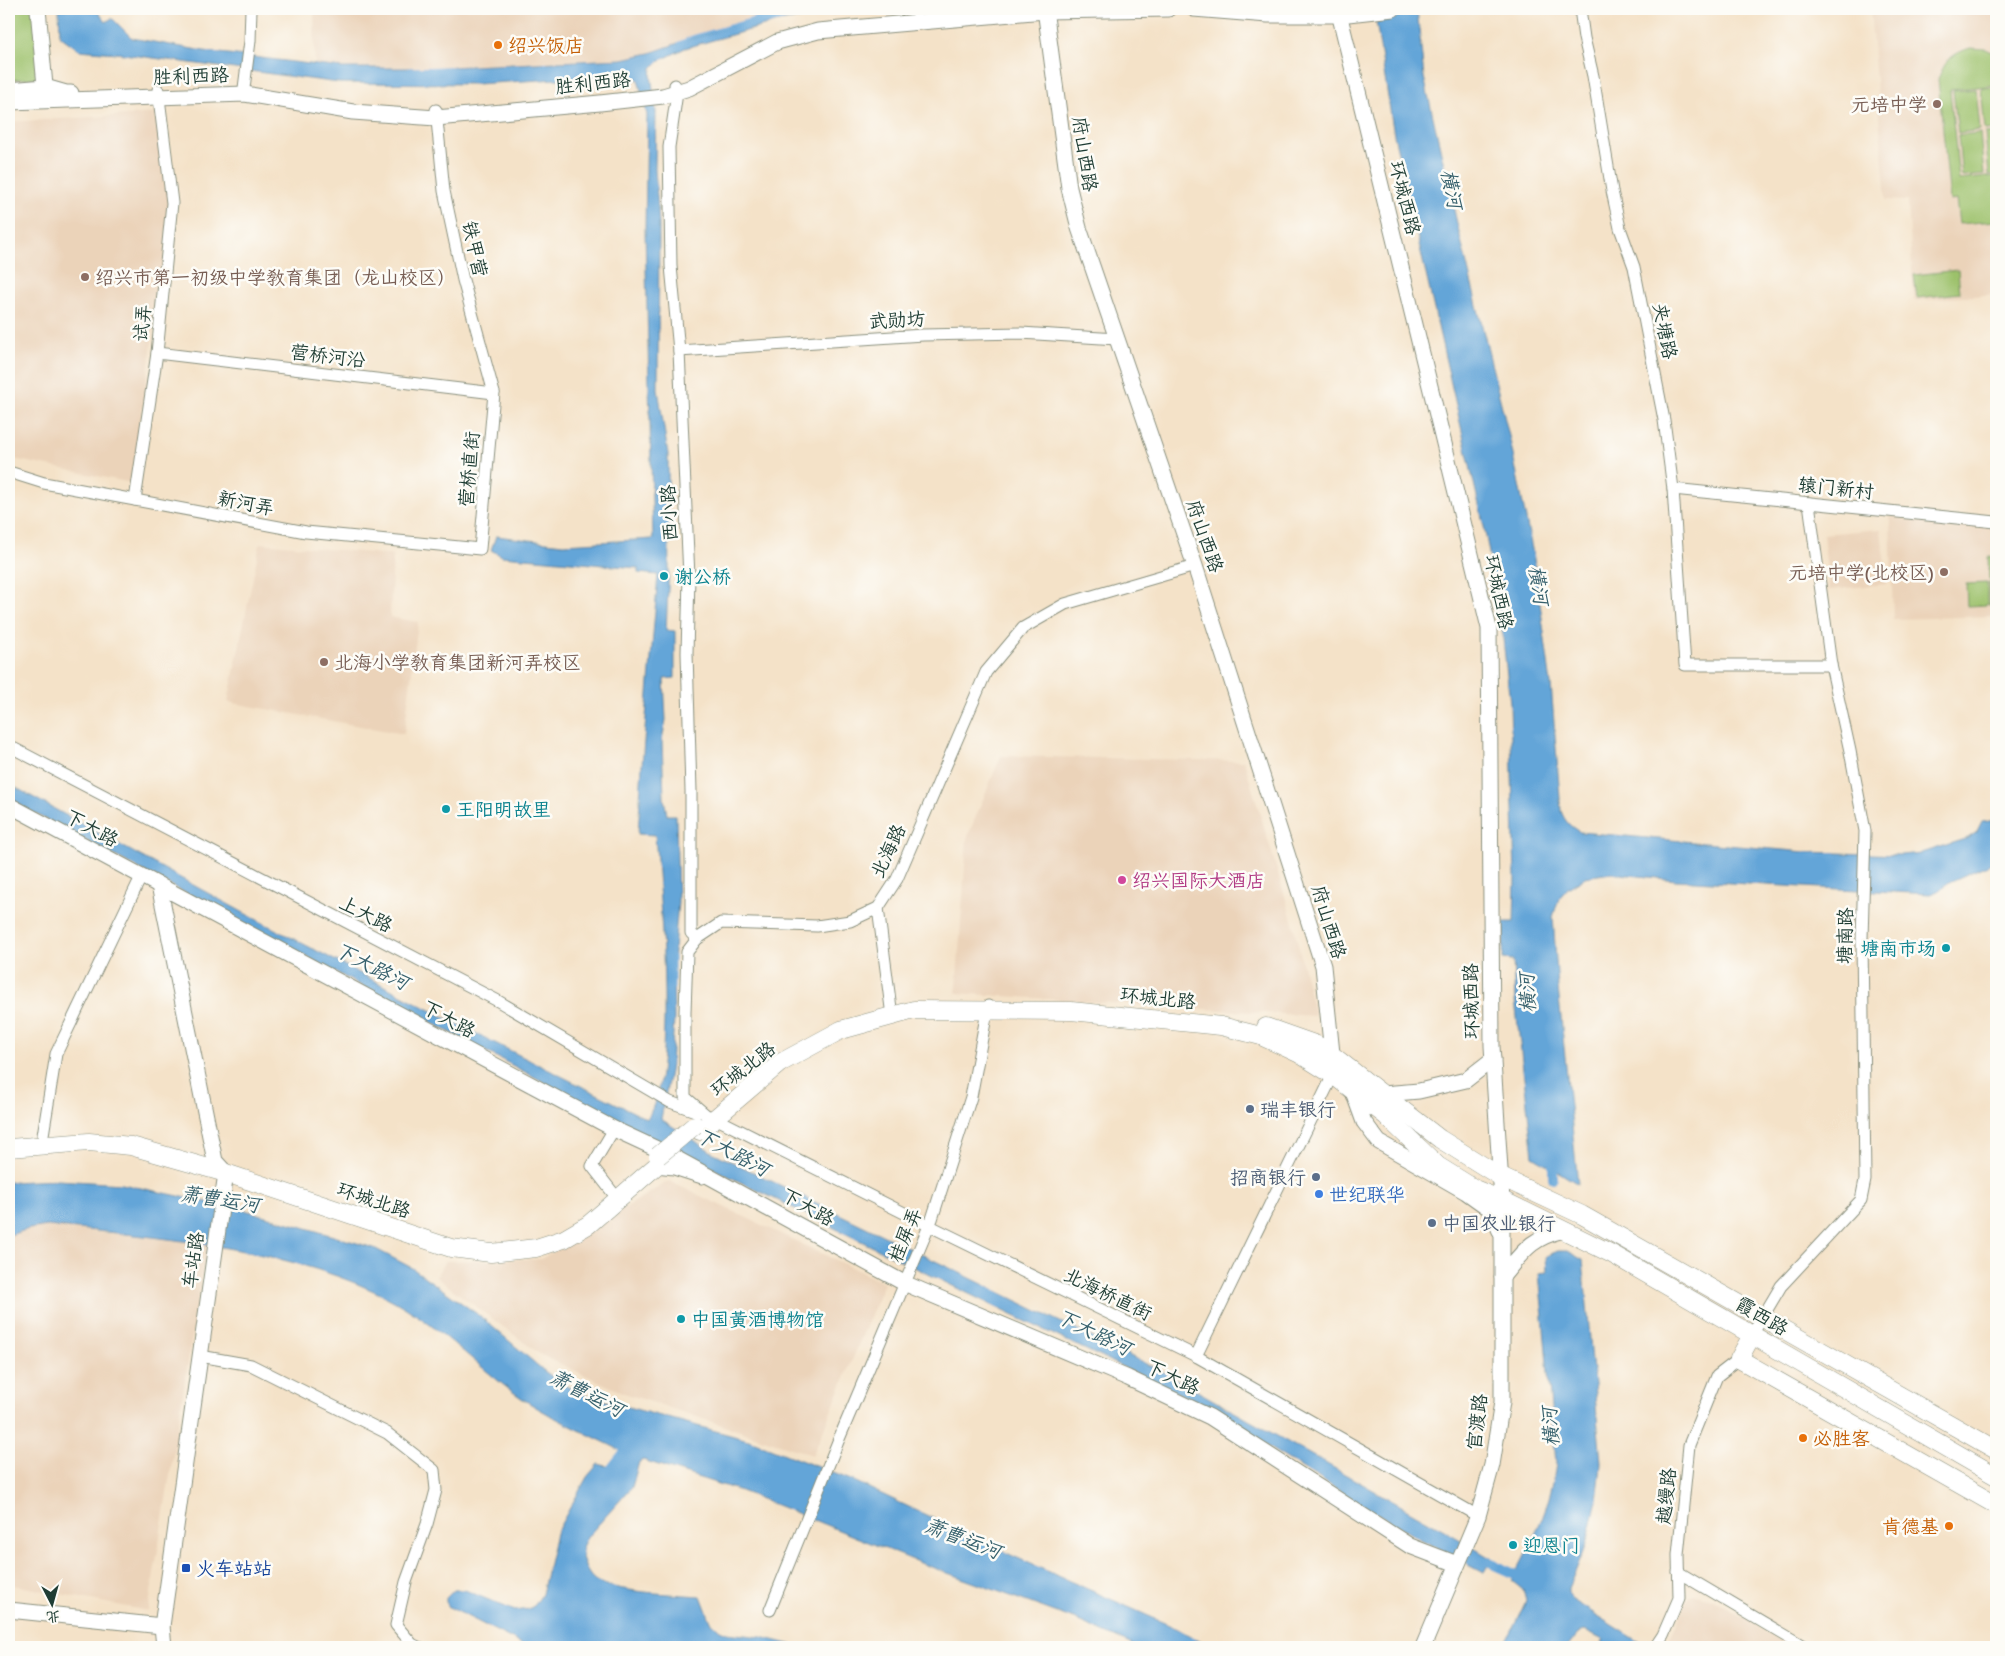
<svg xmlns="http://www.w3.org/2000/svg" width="2005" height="1656" font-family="Itim,'LXGW WenKai TC',sans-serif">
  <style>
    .built { fill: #ebd3b9 }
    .green { fill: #9cc16b; stroke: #5e7f50 }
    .water { fill: #64a5d8; stroke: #427186 }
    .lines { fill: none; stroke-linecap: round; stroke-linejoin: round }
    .stream { stroke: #64a5d8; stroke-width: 3 }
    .canal { stroke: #64a5d8; stroke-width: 10 }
    .street-casing { stroke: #8a907e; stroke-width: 13 }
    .secondary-casing { stroke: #8a907e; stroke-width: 17 }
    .primary-casing { stroke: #8a907e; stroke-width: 19 }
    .street { stroke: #fff; stroke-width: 11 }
    .secondary { stroke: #fff; stroke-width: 15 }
    .primary { stroke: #fff; stroke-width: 18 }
    .primary-bridge-casing { stroke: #8a907e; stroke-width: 19; stroke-linecap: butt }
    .primary-bridge { stroke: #fff; stroke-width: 18 }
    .food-dot { fill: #e8710a; stroke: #fdfcf7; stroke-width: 2 }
    .education-dot { fill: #8d6e63; stroke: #fdfcf7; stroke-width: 2 }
    .culture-dot { fill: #0f9aa8; stroke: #fdfcf7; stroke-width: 2 }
    .hotel-dot { fill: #d1479c; stroke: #fdfcf7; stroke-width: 2 }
    .service-dot { fill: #5c6f8a; stroke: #fdfcf7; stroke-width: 2 }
    .shop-dot { fill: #3f7fe0; stroke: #fdfcf7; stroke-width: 2 }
    .transit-dot { fill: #1a4fb4; stroke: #fdfcf7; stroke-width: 2 }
    .labels { text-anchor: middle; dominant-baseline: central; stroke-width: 5; stroke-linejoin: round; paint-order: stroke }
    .food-label { font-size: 19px; fill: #c56008; stroke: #fdfcf7; text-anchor: start }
    .street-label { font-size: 19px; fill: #1f3d34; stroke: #fdfcf7 }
    .education-label { font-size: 19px; fill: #785e54; stroke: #fdfcf7; text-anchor: end }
    .culture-label { font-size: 19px; fill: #0d838f; stroke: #fdfcf7; text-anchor: start }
    .hotel-label { font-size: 19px; fill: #b23c85; stroke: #fdfcf7; text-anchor: start }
    .service-label { font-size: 19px; fill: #4e5e75; stroke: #fdfcf7; text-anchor: start }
    .shop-label { font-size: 19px; fill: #366cbe; stroke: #fdfcf7; text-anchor: start }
    .transit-label { font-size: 19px; fill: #164399; stroke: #fdfcf7; text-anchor: start }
    .water-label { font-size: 20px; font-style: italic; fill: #37616d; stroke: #fdfcf7 }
  </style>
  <rect width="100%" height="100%" fill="#fdfcf7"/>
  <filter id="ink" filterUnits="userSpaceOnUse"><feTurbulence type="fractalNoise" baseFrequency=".02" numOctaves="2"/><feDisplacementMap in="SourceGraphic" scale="10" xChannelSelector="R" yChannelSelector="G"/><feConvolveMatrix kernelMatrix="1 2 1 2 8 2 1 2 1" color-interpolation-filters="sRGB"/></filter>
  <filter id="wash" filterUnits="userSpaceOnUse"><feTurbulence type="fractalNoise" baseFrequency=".0096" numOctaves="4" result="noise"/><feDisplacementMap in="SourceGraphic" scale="20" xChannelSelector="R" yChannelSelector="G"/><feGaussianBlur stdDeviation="1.12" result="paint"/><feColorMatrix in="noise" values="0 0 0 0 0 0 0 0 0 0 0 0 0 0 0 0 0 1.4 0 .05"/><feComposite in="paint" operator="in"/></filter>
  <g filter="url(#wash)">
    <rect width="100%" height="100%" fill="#f4e2c8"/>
    <g class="built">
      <polygon points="314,9 852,9 761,22 594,70 315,68"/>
      <polygon points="1870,9 1996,9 1996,294 1914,301 1908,201 1886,200"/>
      <polygon points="159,113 172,203 132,483 9,458 9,122"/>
      <polygon points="1890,516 1996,527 1996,616 1893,619"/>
      <polygon points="1881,529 1887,584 1829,590 1823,534"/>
      <polygon points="260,543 393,555 390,617 418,622 404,734 228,702"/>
      <polygon points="1001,756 1244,761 1293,923 1315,1016 956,993 967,838"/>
      <polygon points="669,1181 884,1283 813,1455 624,1393 541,1355 436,1277 445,1261 541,1259"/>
      <polygon points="34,1225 207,1244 148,1611 9,1584 9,1228"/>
      <polygon points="1694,1594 1711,1599 1791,1647 1666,1647 1688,1599"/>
    </g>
    <g class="green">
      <polygon points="9,9 43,9 48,77 9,80"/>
      <path d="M1970,48L1986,49L1996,54V85L1950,90L1959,180L1996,176V221L1959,224L1956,200L1950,201L1938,79C1946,60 1950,55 1970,48Z"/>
      <polygon points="1996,87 1996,129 1985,130 1981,88"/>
      <polygon points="1976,89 1980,130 1958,133 1953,91"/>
      <polygon points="1996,132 1996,174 1989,175 1985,133"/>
      <polygon points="1980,133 1984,175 1962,177 1958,135"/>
      <polygon points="1958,270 1960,293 1917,298 1914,275"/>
      <polygon points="1996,556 1996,579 1989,579 1988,557"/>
      <polygon points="1987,583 1987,605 1967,606 1966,584"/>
      <rect x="1989" y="583" width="7" height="22"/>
    </g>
    <g class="water">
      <path d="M59,9H96L106,22L112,18L132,38L204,51L342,68H427L622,59L650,53L681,42L768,15L795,9H865L778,22L685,48L659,61L652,68L651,75L656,112L655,169L659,224L658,389L668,454L669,569L666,630L675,631V678L664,679L666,720L662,740L664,798L667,815H676L678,902L673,963L674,1019L671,1066L661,1119L712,1152L1167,1374L1444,1530L1492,1559L1484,1573L1411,1534L1182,1395L1008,1313L581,1104L563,1092L9,800V784L246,914L467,1029L647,1119C663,1093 663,1052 664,1022C665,960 660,898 655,835L638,834L642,765L658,575L638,573V568L502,556L491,550L496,536L563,544L653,539L645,230L647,115L638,79L626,78L621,75L476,84L339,83L116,53L79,50L60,36Z"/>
      <path d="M1374,9H1417L1424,77L1459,232L1510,440L1534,559L1551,684L1561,811C1565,822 1571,827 1580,832L1806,852L1902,855L1921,853L1968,838L1977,832L1982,822L1996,820V861L1949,882L1940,890L1930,894L1676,880L1611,873L1585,877L1568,888L1559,898L1553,917L1558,988L1578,1184L1533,1156L1515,1000L1513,960L1503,959L1504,922H1514L1515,878L1510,703L1501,620L1485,531L1394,135Z"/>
      <path d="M58,1180L122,1184L245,1210L374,1248L412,1268L480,1316L543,1370L562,1384L584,1395L752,1441L856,1482L1013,1556L1178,1629L1210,1647H1137L1074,1619L923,1564L744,1492L643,1460L639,1462L632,1487L589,1535C586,1539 583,1543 582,1549C580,1558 588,1578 598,1582C624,1593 672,1594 701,1596L711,1622L720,1630L727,1633L761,1637L801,1647H528L449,1607L446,1602V1598L454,1590H465L515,1611L529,1609L535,1605L542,1594L556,1533L587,1477L598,1464L615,1468L626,1453C587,1433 545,1416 510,1390C466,1356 427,1315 376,1292C277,1246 155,1237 47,1226L29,1229L9,1235V1182Z"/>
      <path d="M1558,1251H1567L1583,1260L1601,1462C1598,1510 1588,1545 1568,1588V1594L1571,1599L1648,1647H1609L1601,1643L1603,1640L1585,1631L1578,1633L1567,1647H1504L1526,1601L1523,1590L1512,1581C1531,1544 1552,1505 1556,1463L1539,1273L1547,1272L1546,1256Z"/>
    </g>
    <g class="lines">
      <g class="stream">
        <polyline points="679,43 692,37 771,14"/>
        <polyline points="409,69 450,68"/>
        <polyline points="673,988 673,956"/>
      </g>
      <g class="canal">
        <polyline points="1553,1157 1553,1178"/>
        <polyline points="605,1477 633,1441"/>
        <polyline points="1485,1561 1526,1579"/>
      </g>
    </g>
  </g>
  <g filter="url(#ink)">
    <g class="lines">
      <g class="street-casing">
        <g id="street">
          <polyline points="1580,9 1584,38 1593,76 1612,191 1620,228 1634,267 1664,420 1673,489 1685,665 1831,665"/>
          <polyline points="675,85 677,93 669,147 671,266 679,351 689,577 687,653 691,791 691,933 697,939"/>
          <polyline points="244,88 250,41 251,9"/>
          <polyline points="679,351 923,335 1021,333 1117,339"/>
          <polyline points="157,353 494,393"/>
          <polyline points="9,472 44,483 306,532 480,549 494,393 463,280 444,191 436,110"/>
          <polyline points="1673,489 1996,522"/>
          <polyline points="135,500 157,353 172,203 158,90"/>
          <polyline points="1195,566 1065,604 1023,628 986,672 897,879 878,908 850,921 817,926 721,923 697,939 687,952 685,1012 685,1097 706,1115 715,1118 928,1225 1196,1356 1478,1516"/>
          <polyline points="9,746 498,1001 670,1102 698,1112"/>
          <polyline points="878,908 892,1016"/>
          <polyline points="43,1135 56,1054 141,877"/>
          <polyline points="656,1167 674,1169 702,1178"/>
          <polyline points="613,1193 592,1166 614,1129"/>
          <polyline points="1752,1335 1781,1286 1861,1200 1865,1180 1862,939 1865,831 1850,751 1831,665 1809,503"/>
          <polyline points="200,1356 251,1365 387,1433 434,1470 436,1490 427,1524 406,1582 396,1625 412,1644 418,1647"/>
          <polyline points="1196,1356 1333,1075"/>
          <polyline points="1678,1572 1805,1647"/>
          <polyline points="770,1610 839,1439 932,1219 971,1097 988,1006"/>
          <polyline points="1655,1647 1663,1635 1679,1598 1678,1555 1689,1445 1717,1376 1739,1359"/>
        </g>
      </g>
      <g class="secondary-casing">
        <g id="secondary">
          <polyline points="38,9 46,97"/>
          <polyline points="1045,9 1069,188 1079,228 1195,566 1323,966 1333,1063"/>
          <polyline points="1194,9 1268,15 1339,15 1393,9"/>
          <polyline points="1338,9 1489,628 1492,1046 1502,1200 1502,1402 1492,1465 1478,1516 1423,1647"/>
          <polyline points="9,90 45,87 66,93 71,93"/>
          <polyline points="9,102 245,94 353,112 436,118 600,103 663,96 689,88 777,42 818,31 1045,11 1168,9"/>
          <polyline points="9,805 614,1129 670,1155 904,1283 1128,1378 1210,1417 1410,1546 1457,1564"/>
          <polyline points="159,885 215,1161 226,1173 162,1626 164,1647"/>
          <polyline points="1352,1089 1364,1122 1379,1142 1466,1192 1490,1209 1500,1231"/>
          <polyline points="1383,1094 1419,1091 1466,1080 1493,1059"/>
          <path d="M1502,1277C1523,1252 1530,1238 1564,1230"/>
          <polyline points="9,1610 162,1626"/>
        </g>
      </g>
      <g class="primary-casing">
        <g id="primary">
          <polyline points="1266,1027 1317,1045 1332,1055 1440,1139 1501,1177 1582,1215 1996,1450"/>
          <polyline points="700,1131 780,1063 841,1030 914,1010 1071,1011 1221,1026 1261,1036 1298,1053 1333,1075 1386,1116 1438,1166 1475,1189 1502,1200 1612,1254 1996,1476"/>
          <polyline points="9,1148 89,1142 131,1146 226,1173 451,1248 491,1253 536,1248 564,1239 588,1225 663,1160"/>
          <polyline points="1752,1335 1739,1359 1996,1505"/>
        </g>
      </g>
      <use href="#street" class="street"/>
      <use href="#secondary" class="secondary"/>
      <use href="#primary" class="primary"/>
      <g class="primary-bridge-casing">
        <polyline id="primary-bridge" points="658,1156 695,1125"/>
      </g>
      <use href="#primary-bridge" class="primary-bridge"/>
    </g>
  </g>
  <g class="food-dot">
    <circle cx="498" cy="45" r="5"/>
    <circle cx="1803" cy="1438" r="5"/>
    <circle cx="1949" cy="1526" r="5"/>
  </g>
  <g class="education-dot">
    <circle cx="1937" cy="104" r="5"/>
    <circle cx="85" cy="277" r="5"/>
    <circle cx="1944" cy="572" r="5"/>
    <circle cx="324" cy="662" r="5"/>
  </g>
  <g class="culture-dot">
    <circle cx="664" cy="576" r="5"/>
    <circle cx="446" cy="809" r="5"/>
    <circle cx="1946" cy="948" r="5"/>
    <circle cx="681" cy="1319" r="5"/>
    <circle cx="1513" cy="1545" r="5"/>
  </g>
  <circle class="hotel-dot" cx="1122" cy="880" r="5"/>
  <g class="service-dot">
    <circle cx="1250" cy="1109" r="5"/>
    <circle cx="1316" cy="1177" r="5"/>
    <circle cx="1432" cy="1223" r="5"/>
  </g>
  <circle class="shop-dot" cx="1319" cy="1194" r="5"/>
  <rect class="transit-dot" x="181" y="1563" width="10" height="10" rx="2.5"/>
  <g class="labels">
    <g class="food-label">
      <text x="508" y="45">绍兴饭店</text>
      <text x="1813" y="1438">必胜客</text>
      <text x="1939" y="1526" text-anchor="end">肯德基</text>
    </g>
    <g class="street-label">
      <text transform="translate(191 76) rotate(-2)">胜利西路</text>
      <text transform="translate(593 83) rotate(-6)">胜利西路</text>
      <text transform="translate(1085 154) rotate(81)">府山西路</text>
      <text transform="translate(1405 198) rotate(76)">环城西路</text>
      <text transform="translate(475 249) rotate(78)">铁甲营</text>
      <text transform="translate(897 320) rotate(-3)">武勋坊</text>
      <text transform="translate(142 323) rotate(-84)">试弄</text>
      <text transform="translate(1665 331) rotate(79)">夹塘路</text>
      <text transform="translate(328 356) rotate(7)">营桥河沿</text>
      <text transform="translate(469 469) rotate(-85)">营桥直街</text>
      <text transform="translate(1836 488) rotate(6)">辕门新村</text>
      <text transform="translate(246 503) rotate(11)">新河弄</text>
      <text transform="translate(669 513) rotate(-93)">西小路</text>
      <text transform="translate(1205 536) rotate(71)">府山西路</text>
      <text transform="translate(1499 592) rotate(78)">环城西路</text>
      <text transform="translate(92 828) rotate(28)">下大路</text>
      <text transform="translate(888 851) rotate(-65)">北海路</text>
      <text transform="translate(366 914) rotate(27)">上大路</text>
      <text transform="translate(1329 922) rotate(73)">府山西路</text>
      <text transform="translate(1845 936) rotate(-89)">塘南路</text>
      <text transform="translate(1158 998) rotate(6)">环城北路</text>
      <text transform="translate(1471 1001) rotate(-91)">环城西路</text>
      <text transform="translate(449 1019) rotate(28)">下大路</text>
      <text transform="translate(743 1069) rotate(-38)">环城北路</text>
      <text transform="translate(374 1200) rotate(18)">环城北路</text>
      <text transform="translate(808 1207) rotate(29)">下大路</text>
      <text transform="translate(905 1235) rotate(-67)">桂屏弄</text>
      <text transform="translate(193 1260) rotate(-82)">车站路</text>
      <text transform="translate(1108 1294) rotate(26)">北海桥直街</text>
      <text transform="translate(1762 1316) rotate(30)">霞西路</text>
      <text transform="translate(1173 1377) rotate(25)">下大路</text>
      <text transform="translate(1477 1422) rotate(-83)">官渡路</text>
      <text transform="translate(1666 1496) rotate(-84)">越缦路</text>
    </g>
    <g class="education-label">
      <text x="1927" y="104">元培中学</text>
      <text x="95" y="277" text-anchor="start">绍兴市第一初级中学教育集团（龙山校区）</text>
      <text x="1934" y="572">元培中学(北校区)</text>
      <text x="334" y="662" text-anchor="start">北海小学教育集团新河弄校区</text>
    </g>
    <g class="culture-label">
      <text x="674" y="576">谢公桥</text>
      <text x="456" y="809">王阳明故里</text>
      <text x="1936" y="948" text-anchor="end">塘南市场</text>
      <text x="691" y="1319">中国黄酒博物馆</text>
      <text x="1523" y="1545">迎恩门</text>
    </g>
    <g class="hotel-label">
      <text x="1132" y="880">绍兴国际大酒店</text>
    </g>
    <g class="service-label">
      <text x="1260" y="1109">瑞丰银行</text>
      <text x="1306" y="1177" text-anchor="end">招商银行</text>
      <text x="1442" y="1223">中国农业银行</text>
    </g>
    <g class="shop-label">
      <text x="1329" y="1194">世纪联华</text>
    </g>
    <g class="transit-label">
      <text x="196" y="1568">火车站站</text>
    </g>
    <g class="water-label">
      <text transform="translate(1452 189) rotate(79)">横河</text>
      <text transform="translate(1539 585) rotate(81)">横河</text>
      <text transform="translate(372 966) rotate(27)">下大路河</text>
      <text transform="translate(1527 993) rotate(-93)">横河</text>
      <text transform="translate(733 1152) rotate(28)">下大路河</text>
      <text transform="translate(220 1199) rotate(9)">萧曹运河</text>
      <text transform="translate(1094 1332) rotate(26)">下大路河</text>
      <text transform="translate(587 1393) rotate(27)">萧曹运河</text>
      <text transform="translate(1550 1427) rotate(-94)">横河</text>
      <text transform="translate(963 1538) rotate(21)">萧曹运河</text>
    </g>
  </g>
  <rect width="2005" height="1656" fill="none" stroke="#fdfcf7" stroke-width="30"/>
  <g transform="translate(52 1604) rotate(174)" stroke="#fdfcf7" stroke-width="4" paint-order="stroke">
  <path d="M0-4L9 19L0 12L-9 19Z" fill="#1f3d34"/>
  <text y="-8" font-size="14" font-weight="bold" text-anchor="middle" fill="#1f3d34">北</text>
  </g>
</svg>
